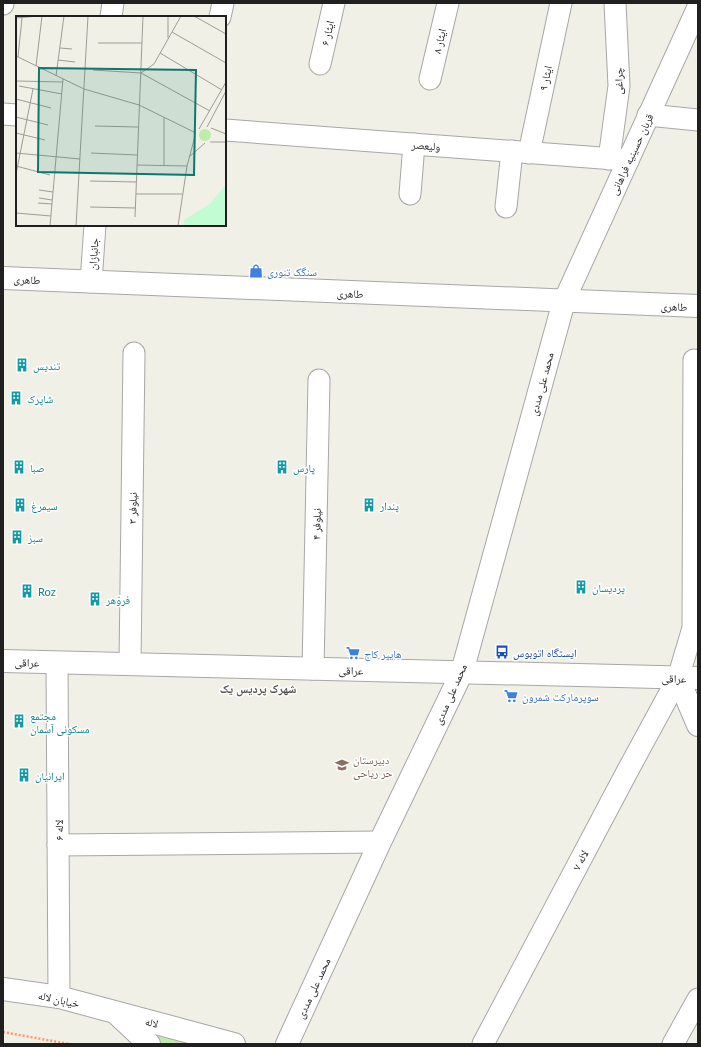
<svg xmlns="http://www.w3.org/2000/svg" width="701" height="1047" font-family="Lato,'Noto Naskh Arabic',sans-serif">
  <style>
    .grass { fill: #beedaa }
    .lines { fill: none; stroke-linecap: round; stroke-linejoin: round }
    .minor-casing { stroke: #a7a7a7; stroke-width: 23 }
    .tertiary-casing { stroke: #a7a7a7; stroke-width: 24 }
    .path { stroke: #ff976a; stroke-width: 2.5; stroke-dasharray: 2 2; stroke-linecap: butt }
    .minor { stroke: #fff; stroke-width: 21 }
    .tertiary { stroke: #fff; stroke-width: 22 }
    .labels { text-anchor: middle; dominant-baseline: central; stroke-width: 3; stroke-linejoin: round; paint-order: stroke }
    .street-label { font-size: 11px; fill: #202020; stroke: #fff }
    .shop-label { font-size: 11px; fill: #366cbe; stroke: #fff; text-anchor: start }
    .culture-label { font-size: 11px; fill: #0d838f; stroke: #fff; text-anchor: start }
    .transit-label { font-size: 11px; fill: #164399; stroke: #fff; text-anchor: start }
    .education-label { font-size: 11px; fill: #785e54; stroke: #fff; text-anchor: start }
    .neighbourhood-label { font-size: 12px; font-weight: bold; fill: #535353; stroke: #fff }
    .inset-road { fill: none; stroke: #9d9d97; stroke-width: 1 }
    .view { fill: #0f766e; fill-opacity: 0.15; stroke: #0f766e; stroke-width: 2 }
    .inset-edge { fill: none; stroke: #202020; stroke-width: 2 }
  </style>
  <rect width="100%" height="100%" fill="#f1f0e6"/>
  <polygon class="grass" points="142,1029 187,1044 163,1044"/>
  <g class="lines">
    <g class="minor-casing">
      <g id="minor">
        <polyline points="3,4 3,3"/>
        <polyline points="111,17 113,3"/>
        <polyline points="220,17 223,3"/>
        <polyline points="320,64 334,3"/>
        <polyline points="430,79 448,3"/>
        <polyline points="3,114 17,115"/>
        <polyline points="648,115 698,120"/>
        <polyline points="225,130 628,160"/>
        <polyline points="529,153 561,3"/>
        <polyline points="609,159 619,86 615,3"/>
        <polyline points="410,194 414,144"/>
        <polyline points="506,207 512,151"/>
        <polyline points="91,282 95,225"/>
        <polyline points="564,301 698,7"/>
        <polyline points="57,663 59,997"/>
        <polyline points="130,664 134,353"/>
        <polyline points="313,669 319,380"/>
        <polyline points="58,845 380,842"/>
        <polyline points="483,1044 628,770 678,678 693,628 694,360"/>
        <polyline points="673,1044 698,999"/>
      </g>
    </g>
    <g class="tertiary-casing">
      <g id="tertiary">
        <polyline points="3,278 698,306"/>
        <polyline points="3,661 698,678"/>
        <polyline points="678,678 698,725"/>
        <polyline points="3,989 59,997 234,1044"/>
        <polyline points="117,1014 149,1044"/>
        <polyline points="287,1044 380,842 462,672 564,301"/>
      </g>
    </g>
    <polyline class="path" points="3,1032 69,1044"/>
    <use href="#minor" class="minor"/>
    <use href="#tertiary" class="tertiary"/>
  </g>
  <defs>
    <g id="shop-bare" transform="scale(1.08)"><path d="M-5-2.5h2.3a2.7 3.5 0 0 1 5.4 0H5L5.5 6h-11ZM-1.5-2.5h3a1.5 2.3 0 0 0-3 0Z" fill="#3f7fe0" stroke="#fff" stroke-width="2.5" paint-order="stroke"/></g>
    <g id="building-bare" transform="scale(1.08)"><path d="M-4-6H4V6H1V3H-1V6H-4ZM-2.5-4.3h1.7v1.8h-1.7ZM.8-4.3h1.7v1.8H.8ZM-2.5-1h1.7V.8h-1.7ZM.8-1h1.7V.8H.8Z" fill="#0f9aa8" stroke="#fff" stroke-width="2.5" paint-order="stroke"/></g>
    <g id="bus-bare" transform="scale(1.08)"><path d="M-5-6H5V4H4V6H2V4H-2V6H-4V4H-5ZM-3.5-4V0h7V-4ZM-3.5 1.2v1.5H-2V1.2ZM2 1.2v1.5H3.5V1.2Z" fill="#1a4fb4" stroke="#fff" stroke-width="2.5" paint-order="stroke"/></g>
    <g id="supermarket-bare" transform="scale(1.08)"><path d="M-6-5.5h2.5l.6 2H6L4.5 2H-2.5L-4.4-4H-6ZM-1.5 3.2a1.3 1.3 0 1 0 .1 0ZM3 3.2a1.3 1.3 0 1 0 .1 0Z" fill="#3f7fe0" stroke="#fff" stroke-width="2.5" paint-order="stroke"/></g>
    <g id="school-bare" transform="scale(1.08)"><path d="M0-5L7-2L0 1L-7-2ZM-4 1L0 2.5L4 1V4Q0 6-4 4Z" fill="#8d6e63" stroke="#fff" stroke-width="2.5" paint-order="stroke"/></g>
  </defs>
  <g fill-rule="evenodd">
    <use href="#shop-bare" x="256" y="271"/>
    <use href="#building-bare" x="22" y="365"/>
    <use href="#building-bare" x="16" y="398"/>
    <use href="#building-bare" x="19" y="467"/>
    <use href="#building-bare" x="282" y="467"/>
    <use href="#building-bare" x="20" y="505"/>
    <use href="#building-bare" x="369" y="505"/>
    <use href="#building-bare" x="17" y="537"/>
    <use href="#building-bare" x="581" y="587"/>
    <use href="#building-bare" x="27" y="591"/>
    <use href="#building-bare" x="95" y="599"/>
    <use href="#bus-bare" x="502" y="652"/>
    <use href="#supermarket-bare" x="353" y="653"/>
    <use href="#supermarket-bare" x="511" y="696"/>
    <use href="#building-bare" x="19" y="721"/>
    <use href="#school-bare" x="342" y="765"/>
    <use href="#building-bare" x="24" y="775"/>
  </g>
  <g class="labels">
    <g class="street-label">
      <text transform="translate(327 33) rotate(-77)">ایثار ۶</text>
      <text transform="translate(439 41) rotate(-77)">ایثار ۸</text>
      <text transform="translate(545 78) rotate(-78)">ایثار ۹</text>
      <text transform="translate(618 81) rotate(-89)">چراغی</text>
      <text transform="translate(426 145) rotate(4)">ولیعصر</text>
      <text transform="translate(631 154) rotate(-65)">قربان حسینیه فراهانی</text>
      <text transform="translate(93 254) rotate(-86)">جانبازان</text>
      <text transform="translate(27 279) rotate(3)">طاهری</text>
      <text transform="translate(350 293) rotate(2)">طاهری</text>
      <text transform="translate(674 306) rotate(2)">طاهری</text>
      <text transform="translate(541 384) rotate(-75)">محمد علی مددی</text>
      <text transform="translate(132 508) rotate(-89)">نیلوفر ۳</text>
      <text transform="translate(316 524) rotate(-89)">نیلوفر ۴</text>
      <text transform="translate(27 662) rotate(1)">عراقی</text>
      <text transform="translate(351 670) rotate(1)">عراقی</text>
      <text transform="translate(674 678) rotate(1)">عراقی</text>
      <text transform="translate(450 694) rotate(-66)">محمد علی مددی</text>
      <text transform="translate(58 830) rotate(-90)">لاله ۶</text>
      <text transform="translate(580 860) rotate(-62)">لاله ۷</text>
      <text transform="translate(313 988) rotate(-65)">محمد علی مددی</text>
      <text transform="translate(59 999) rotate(12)">خیابان لاله</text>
      <text transform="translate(152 1022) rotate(15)">لاله</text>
    </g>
    <g class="shop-label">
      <text x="267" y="271">سنگک تنوری</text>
      <text x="364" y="653">هایپر کاج</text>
      <text x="522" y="696">سوپرمارکت شمرون</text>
    </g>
    <g class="culture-label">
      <text x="33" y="365">تندیس</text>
      <text x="27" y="398">شاپرک</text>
      <text x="30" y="467">صبا</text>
      <text x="293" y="467">پارس</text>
      <text x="31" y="505">سیمرغ</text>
      <text x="380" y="505">پندار</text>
      <text x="28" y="537">سبز</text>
      <text x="592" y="587">پردیسان</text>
      <text x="38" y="591">Roz</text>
      <text x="106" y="599">فروّهر</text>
      <text x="30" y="715">مجتمع<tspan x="30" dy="13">مسکونی آسمان</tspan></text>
      <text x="35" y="775">ایرانیان</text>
    </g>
    <g class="transit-label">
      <text x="513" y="652">ایستگاه اتوبوس</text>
    </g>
    <g class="education-label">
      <text x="353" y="759">دبیرستان<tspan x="353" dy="13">حر ریاحی</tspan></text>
    </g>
    <g class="neighbourhood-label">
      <text x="258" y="688">شهرک پردیس یک</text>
    </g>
  </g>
  <g transform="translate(16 16)">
    <rect width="210" height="210" fill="#f1f0e6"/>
    <path d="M183 119a6 6 0 1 1 12 0a6 6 0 1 1-12 0Z" fill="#beedaa"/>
    <path d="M210,168V210H167L168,204L195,187Z" fill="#c2fcd3"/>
    <path class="inset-road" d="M178,0L210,18M0,2L22,0M156,16L210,47M152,22V0M82,27H126M44,32L56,33M144,37L206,74M0,40L68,73L123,89L180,117M2,41L6,2M42,44L59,46M20,50L26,0M77,54L125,57L194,95M125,57L138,48L165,0M40,60L48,0M0,65L47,66M3,70L46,78M0,83L35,92M0,101L32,109M79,110L122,111M191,111L210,75M195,112L210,118M183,113L210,66M0,117L29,124M194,126H210M0,137L64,143M75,137L121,139M173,141L189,127M121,149L171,150M0,150L34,159M148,150V102M0,158L17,73M74,165L120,166M23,174L37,176M120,178H166M23,182L36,184M22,187L36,188M74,191L119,192M0,197L35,200M119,201L127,0M34,210L47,63M60,210L72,0M162,210L171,150L179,120"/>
    <path class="view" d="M23,52L180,54L178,159L22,156Z"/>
    <rect width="210" height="210" class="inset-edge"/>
  </g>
  <rect width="701" height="1047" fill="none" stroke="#202020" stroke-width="8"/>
</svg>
